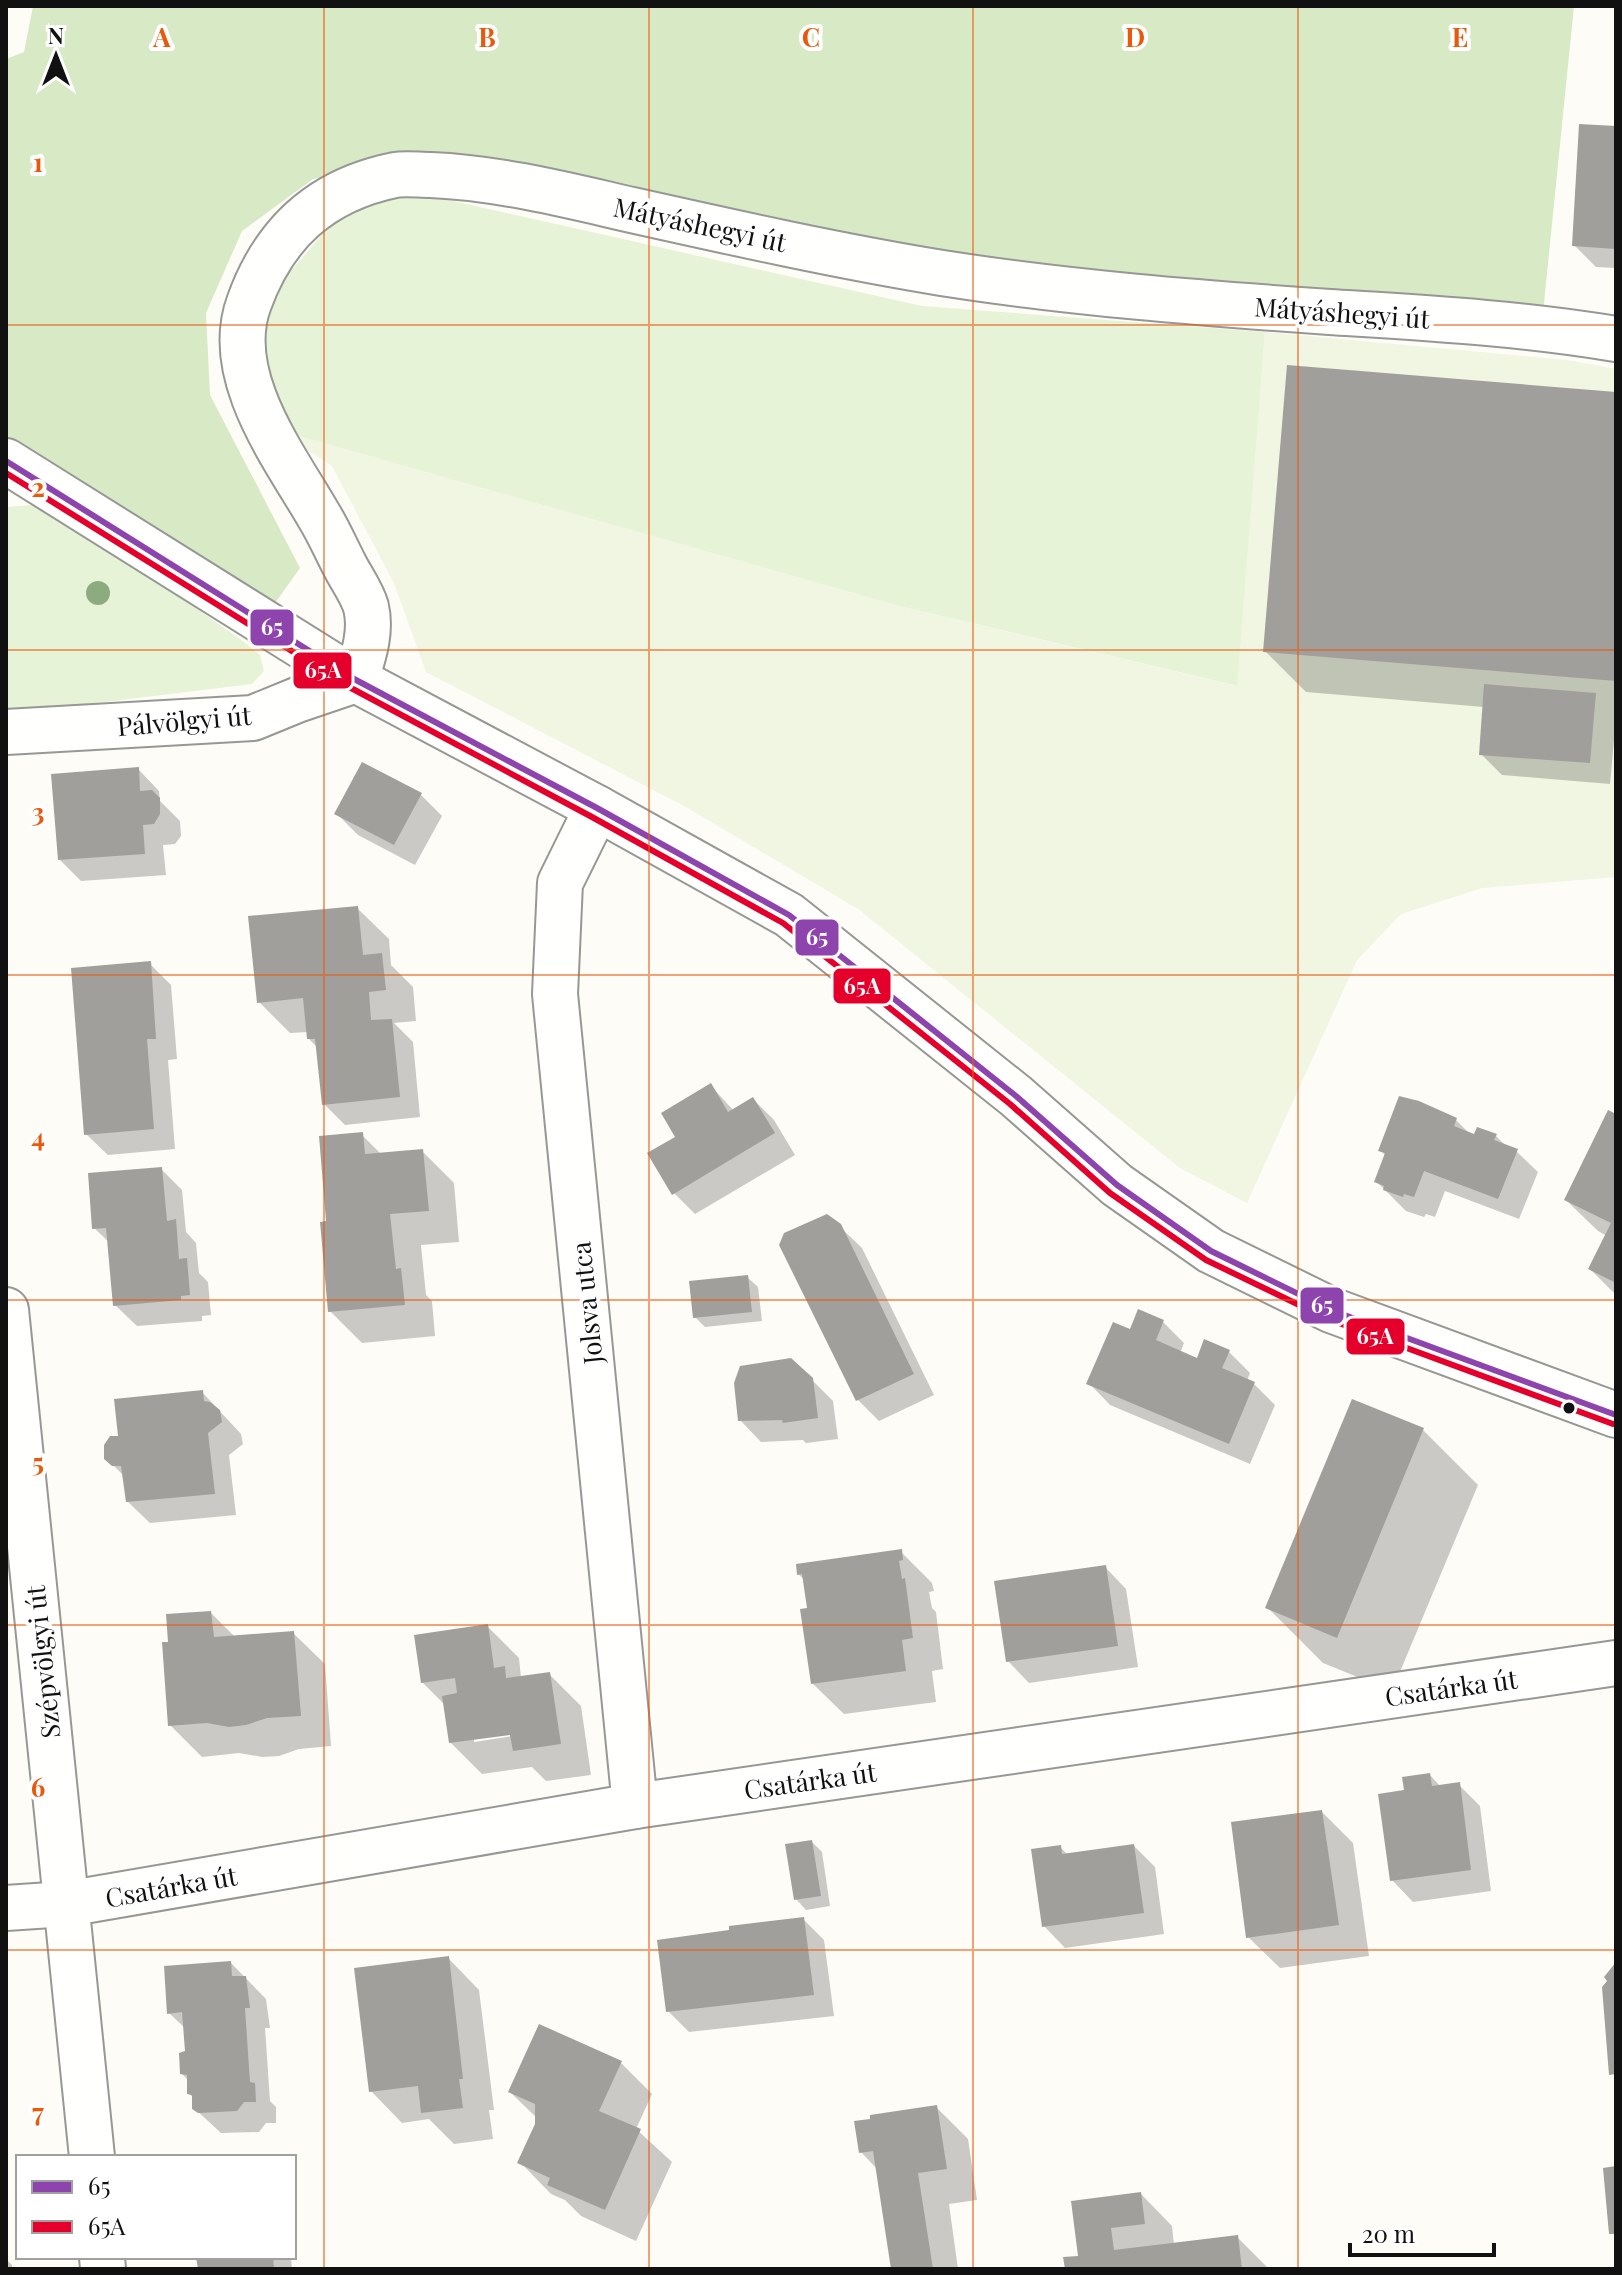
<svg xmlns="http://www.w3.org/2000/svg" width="1622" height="2275" font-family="'Playfair Display',serif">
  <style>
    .green { fill: #e7f3d7 }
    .forest { fill: #d8eac5 }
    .pitch { fill: #f0f6e1 }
    .shadow { fill: #0003; fill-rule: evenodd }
    .building { fill: #a19f9c }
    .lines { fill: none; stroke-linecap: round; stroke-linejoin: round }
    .minor-casing { stroke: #979795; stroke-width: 48 }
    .tertiary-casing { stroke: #979795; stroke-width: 48 }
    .minor { stroke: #fffffe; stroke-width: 44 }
    .tertiary { stroke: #fffffe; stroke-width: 44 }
    .bus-1-casing { stroke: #fff; stroke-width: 12 }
    .bus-2-casing { stroke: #fff; stroke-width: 12 }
    .bus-1 { stroke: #8e44ad; stroke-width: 6 }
    .bus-2 { stroke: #e4002b; stroke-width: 6 }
    .tree { fill: #8cac80 }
    .grid { fill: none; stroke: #e8590c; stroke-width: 2; stroke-opacity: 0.55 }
    .bus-dot { fill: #111; stroke: #fff; stroke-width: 3 }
    .labels { text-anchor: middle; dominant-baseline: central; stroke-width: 8; stroke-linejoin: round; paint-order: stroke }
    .street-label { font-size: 26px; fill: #111; stroke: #fff }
    .grid-label { font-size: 26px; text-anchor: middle; font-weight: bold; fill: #e8590c; stroke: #fff; stroke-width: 8; stroke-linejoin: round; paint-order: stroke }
    .line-badge { stroke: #fff; stroke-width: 3 }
    .badge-label { font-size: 22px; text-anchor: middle; font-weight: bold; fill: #fff }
  </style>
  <rect width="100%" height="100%" fill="#fdfcf7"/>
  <g class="green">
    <polygon points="417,193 922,306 1265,332 1238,686 899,606 277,430 255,351 271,294 340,214"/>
    <polygon points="44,504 63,514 244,642 260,655 264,671 252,684 6,714 6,507"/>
  </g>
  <polygon class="forest" points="33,6 1574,6 1543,313 1073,272 909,250 428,160 313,179 242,231 206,313 210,395 300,568 273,606 6,458 6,59 24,52"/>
  <polygon class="pitch" points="1265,332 1567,360 1616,369 1616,877 1482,888 1401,914 1357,960 1247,1203 1180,1168 858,909 686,807 426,672 394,583 332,466 277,430 899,606 1237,686"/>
  <g class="shadow">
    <polygon points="1616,128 1616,268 1596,267 1574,245"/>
    <polygon points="1616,394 1616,718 1610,784 1502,775 1481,754 1484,707 1306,692 1265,651"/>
    <polygon points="138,769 159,791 160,801 180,821 181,836 175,844 163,845 166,875 81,881 60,860"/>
    <polygon points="420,794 442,816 415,865 358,835 337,814"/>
    <polygon points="357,908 389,939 391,965 413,987 416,1021 394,1023 413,1042 420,1117 345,1125 324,1104 318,1048 309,1039 308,1032 290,1033 259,1002"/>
    <polygon points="150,964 171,985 177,1059 168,1060 175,1149 108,1155 86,1134"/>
    <polygon points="711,1086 734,1111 753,1099 774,1120 795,1155 695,1214 674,1193 678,1138"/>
    <polygon points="1616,1116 1616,1295 1590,1269 1607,1236 1598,1231 1566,1200"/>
    <polygon points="1456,1120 1471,1135 1496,1136 1508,1148 1516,1151 1538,1172 1519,1219 1445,1191 1435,1217 1426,1214 1424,1217 1406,1211 1376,1181 1386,1156 1380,1150"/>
    <polygon points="362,1135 382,1155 422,1151 454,1183 459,1242 421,1245 426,1295 432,1301 435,1336 362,1343 330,1311"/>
    <polygon points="161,1169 182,1190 186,1232 196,1243 199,1273 208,1282 211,1315 202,1316 202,1321 137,1326 115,1305 110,1243 94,1228"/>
    <polygon points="839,1226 862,1248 934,1395 879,1421 858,1400"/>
    <polygon points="747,1277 758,1287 762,1321 705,1327 695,1317"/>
    <polygon points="1163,1322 1184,1343 1180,1353 1198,1360 1229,1352 1250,1373 1247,1381 1254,1384 1275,1405 1250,1464 1110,1405 1089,1383 1131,1332"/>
    <polygon points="811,1379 833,1401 838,1439 806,1443 803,1440 761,1442 740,1420"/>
    <polygon points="202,1392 241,1434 243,1444 229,1455 236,1515 150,1523 128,1502 125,1477 106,1458 120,1438"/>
    <polygon points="1423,1430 1478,1485 1392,1691 1323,1663 1268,1608"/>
    <polygon points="901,1552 932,1583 934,1591 929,1592 932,1608 936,1612 943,1669 932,1671 936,1702 844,1714 812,1683 809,1610 805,1580 798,1574"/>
    <polygon points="1105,1567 1126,1589 1138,1667 1029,1683 1008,1661"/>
    <polygon points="211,1613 235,1637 293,1633 325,1664 331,1746 299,1749 279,1756 262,1757 239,1753 202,1757 170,1725 170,1644"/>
    <path d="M487,1626L519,1658L521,1678L549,1674L581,1706L591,1775L546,1781L532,1767L482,1774L451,1743L445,1705L422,1682ZM520,1731V1735L474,1742V1738Z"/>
    <polygon points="1430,1775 1441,1787 1459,1785 1480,1806 1491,1891 1413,1902 1392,1880 1406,1792"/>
    <polygon points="1322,1812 1353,1843 1369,1956 1280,1968 1248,1937"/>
    <polygon points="812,1842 822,1852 830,1906 806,1910 796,1899"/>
    <polygon points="1134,1846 1155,1867 1164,1934 1065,1948 1044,1926 1060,1847 1068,1855"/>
    <polygon points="803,1919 824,1940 834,2016 689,2032 668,2011 732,1932"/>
    <polygon points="448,1958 479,1990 494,2110 489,2110 493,2139 454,2144 429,2119 402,2123 371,2091"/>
    <polygon points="231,1963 266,1999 270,2028 265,2028 270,2101 276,2107 276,2123 266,2123 259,2132 221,2133 194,2108 194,2098 189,2094 189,2081 182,2074 187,2053 186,2029 169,2013"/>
    <polygon points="621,2063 652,2094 636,2129 672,2162 636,2241 581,2216 565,2200 551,2194 520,2162 537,2124 537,2118 510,2092"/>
    <polygon points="937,2108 968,2139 977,2200 949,2204 958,2269 893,2269 877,2169 861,2152"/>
    <polygon points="1141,2194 1172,2226 1174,2245 1237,2237 1269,2269 1067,2269"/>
    <polygon points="198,2257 291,2257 292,2269 200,2269"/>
    <polygon points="6,2259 12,2265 12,2269 6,2269"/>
  </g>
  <g class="building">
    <polygon points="1579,124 1616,126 1616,249 1572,246"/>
    <polygon points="1287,365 1616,392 1616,681 1263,652"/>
    <polygon points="1484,684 1596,693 1590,763 1479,755"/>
    <polygon points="362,762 422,793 394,845 334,814"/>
    <polygon points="139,767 140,791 152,790 160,798 160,814 154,824 143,825 145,854 58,860 51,774"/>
    <polygon points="358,906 363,955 382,953 386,990 369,992 371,1020 392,1019 400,1097 322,1105 315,1039 307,1039 303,998 257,1003 248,916"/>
    <polygon points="151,961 156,1039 147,1039 154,1129 84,1135 71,968"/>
    <polygon points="711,1083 728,1112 753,1097 775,1133 672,1195 647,1153 675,1137 661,1113"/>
    <polygon points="1399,1096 1419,1101 1457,1118 1454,1126 1474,1134 1477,1127 1497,1134 1494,1140 1518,1149 1498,1199 1424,1171 1414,1197 1404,1194 1403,1197 1383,1190 1384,1186 1374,1182 1385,1153 1378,1151"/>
    <polygon points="1608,1110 1616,1114 1616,1283 1588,1269 1611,1223 1564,1200"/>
    <polygon points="363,1132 365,1154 423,1149 429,1211 390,1214 396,1269 401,1268 405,1305 328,1312 320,1222 326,1221 319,1136"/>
    <polygon points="162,1167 167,1221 176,1219 179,1259 187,1258 190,1295 181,1296 181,1300 113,1306 106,1228 92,1229 88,1173"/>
    <polygon points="827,1214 841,1224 914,1374 856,1401 779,1245 784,1233"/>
    <polygon points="748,1275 752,1312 693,1318 689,1281"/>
    <polygon points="1138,1309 1164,1320 1156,1340 1197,1358 1204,1339 1230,1350 1222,1368 1255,1382 1229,1444 1086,1384 1113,1322 1130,1329"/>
    <polygon points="791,1358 813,1378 818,1418 783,1423 782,1420 738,1421 734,1383 740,1366"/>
    <polygon points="203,1390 204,1401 210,1402 220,1410 222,1422 208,1433 215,1494 126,1502 121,1466 112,1466 104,1459 104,1445 110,1436 118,1436 114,1399"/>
    <polygon points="1352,1399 1424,1428 1337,1638 1265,1608"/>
    <polygon points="902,1549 903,1560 899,1561 902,1579 905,1578 913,1638 902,1640 906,1671 811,1684 800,1609 807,1608 802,1574 797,1575 796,1564"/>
    <polygon points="1106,1565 1118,1646 1006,1662 994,1581"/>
    <polygon points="211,1611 214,1637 294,1631 301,1716 267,1718 246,1725 229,1727 207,1723 168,1726 162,1642 168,1642 166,1614"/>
    <polygon points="488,1624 494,1668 505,1666 506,1678 550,1672 561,1744 513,1751 510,1735 449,1743 442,1696 457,1693 455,1678 421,1683 414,1635"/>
    <polygon points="1430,1773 1432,1786 1460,1782 1471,1870 1390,1881 1378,1794 1404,1790 1402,1777"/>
    <polygon points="1322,1810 1339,1925 1246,1938 1231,1822"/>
    <polygon points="812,1840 821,1896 794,1900 785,1844"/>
    <polygon points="1134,1844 1144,1913 1042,1927 1031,1849 1061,1845 1062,1854"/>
    <polygon points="804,1917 814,1995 666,2012 657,1940 729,1930 729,1926"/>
    <polygon points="449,1956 463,2079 459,2079 463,2108 421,2113 418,2086 369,2092 354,1968"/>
    <polygon points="231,1961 232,1976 246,1976 250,2008 245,2008 250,2082 255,2083 256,2102 244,2102 237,2111 198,2113 192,2109 192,2095 187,2094 187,2075 180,2074 179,2053 185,2051 182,2012 167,2014 164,1966"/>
    <polygon points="1616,1962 1616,2074 1609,2075 1602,1987 1607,1981 1604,1977"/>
    <polygon points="539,2024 622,2061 599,2111 641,2129 605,2210 547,2185 550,2178 517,2163 535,2124 535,2104 508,2092"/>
    <polygon points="937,2105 947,2169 918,2173 933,2269 891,2269 873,2151 859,2153 854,2121 870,2119 870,2115"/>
    <polygon points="1616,2166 1616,2234 1609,2234 1603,2168"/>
    <polygon points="1141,2192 1145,2224 1111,2228 1114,2250 1238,2235 1242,2269 1065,2269 1063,2257 1078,2256 1071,2201"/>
    <polygon points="196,2257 273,2257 274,2269 198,2269"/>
  </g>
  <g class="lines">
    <g class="minor-casing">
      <g id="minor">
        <path d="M6,732L253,718L297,700L356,680C363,657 372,632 366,607C362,593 351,578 345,566C336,549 329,532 319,516C285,457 222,376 249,303C274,233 321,190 395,175C406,173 419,175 431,175C500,178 566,195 632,210C735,233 838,256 942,273C1070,293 1200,303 1330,312C1425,318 1521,323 1616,339"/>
        <polyline points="597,808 560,883 555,994 635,1806"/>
        <polyline points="6,1310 92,2157"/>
        <polyline points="6,1908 66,1904 635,1806 1616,1663"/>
        <polyline points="102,2257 103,2269"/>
      </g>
    </g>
    <g class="tertiary-casing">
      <polyline id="tertiary" points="6,461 356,680 597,808 789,915 1016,1096 1117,1185 1211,1251 1331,1310 1616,1415"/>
    </g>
    <use href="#minor" class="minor"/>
    <use href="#tertiary" class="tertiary"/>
    <g class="bus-1-casing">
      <polyline id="bus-1" points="6,461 356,680 597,808 789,915 1016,1096 1117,1185 1211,1251 1331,1310 1616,1415"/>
    </g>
    <g class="bus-2-casing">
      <polyline id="bus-2" points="6,473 351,688 592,817 783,923 1010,1104 1110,1193 1206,1260 1328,1319 1613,1424"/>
    </g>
    <use href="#bus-1" class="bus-1"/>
    <use href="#bus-2" class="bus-2"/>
  </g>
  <circle class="tree" cx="98" cy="593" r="12"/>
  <path class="grid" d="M324,6V2269M649,6V2269M973,6V2269M1298,6V2269M6,325H1616M6,650H1616M6,975H1616M6,1300H1616M6,1625H1616M6,1950H1616"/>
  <circle class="bus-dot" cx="1569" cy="1408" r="7"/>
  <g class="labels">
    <g class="street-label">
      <text transform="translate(700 224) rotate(12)">Mátyáshegyi út</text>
      <text transform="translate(1342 312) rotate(4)">Mátyáshegyi út</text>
      <text transform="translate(184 720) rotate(-5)">Pálvölgyi út</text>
      <text transform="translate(586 1303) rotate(-96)">Jolsva utca</text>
      <text transform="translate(42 1662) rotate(-96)">Szépvölgyi út</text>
      <text transform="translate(1451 1687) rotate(-8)">Csatárka út</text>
      <text transform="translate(810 1780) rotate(-8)">Csatárka út</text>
      <text transform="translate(171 1886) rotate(-10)">Csatárka út</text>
    </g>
  </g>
  <g class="grid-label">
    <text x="162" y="47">A</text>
    <text x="487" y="47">B</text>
    <text x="811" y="47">C</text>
    <text x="1135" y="47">D</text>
    <text x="1460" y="47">E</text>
    <text x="38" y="172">1</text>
    <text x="38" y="497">2</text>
    <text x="38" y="822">3</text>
    <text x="38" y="1147">4</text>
    <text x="38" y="1472">5</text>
    <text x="38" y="1797">6</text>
    <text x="38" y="2122">7</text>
  </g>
  <g class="line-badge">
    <rect x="249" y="608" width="46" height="39" rx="8" fill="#8e44ad"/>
    <rect x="292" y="651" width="61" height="39" rx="8" fill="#e4002b"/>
    <rect x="794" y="918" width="46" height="39" rx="8" fill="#8e44ad"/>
    <rect x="832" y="967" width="60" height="38" rx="8" fill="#e4002b"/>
    <rect x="1299" y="1286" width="46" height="39" rx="8" fill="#8e44ad"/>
    <rect x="1345" y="1317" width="61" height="39" rx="8" fill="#e4002b"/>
  </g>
  <g class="badge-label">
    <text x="272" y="635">65</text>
    <text x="323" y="678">65A</text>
    <text x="817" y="945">65</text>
    <text x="862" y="994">65A</text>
    <text x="1322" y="1313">65</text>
    <text x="1375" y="1344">65A</text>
  </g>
  <rect width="1622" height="2275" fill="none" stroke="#111111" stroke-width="16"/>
  <rect x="16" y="2155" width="280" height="104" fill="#ffffff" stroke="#a0a0a0" stroke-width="2"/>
  <rect x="32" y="2181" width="40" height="12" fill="#8e44ad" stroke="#a0a0a0" stroke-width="2"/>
  <text x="88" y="2195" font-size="24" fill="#111111">65</text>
  <rect x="32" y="2221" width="40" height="12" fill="#e4002b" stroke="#a0a0a0" stroke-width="2"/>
  <text x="88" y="2235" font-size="24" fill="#111111">65A</text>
  <g transform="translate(56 56)" stroke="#ffffff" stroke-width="6" paint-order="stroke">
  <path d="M0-6L14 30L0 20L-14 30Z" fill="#111111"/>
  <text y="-12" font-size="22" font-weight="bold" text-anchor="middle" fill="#111111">N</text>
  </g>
  <path d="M1350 2243v12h144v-12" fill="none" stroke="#111111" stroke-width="4"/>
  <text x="1362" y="2243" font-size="24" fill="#111111" stroke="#ffffff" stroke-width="6" paint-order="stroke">20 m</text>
</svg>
